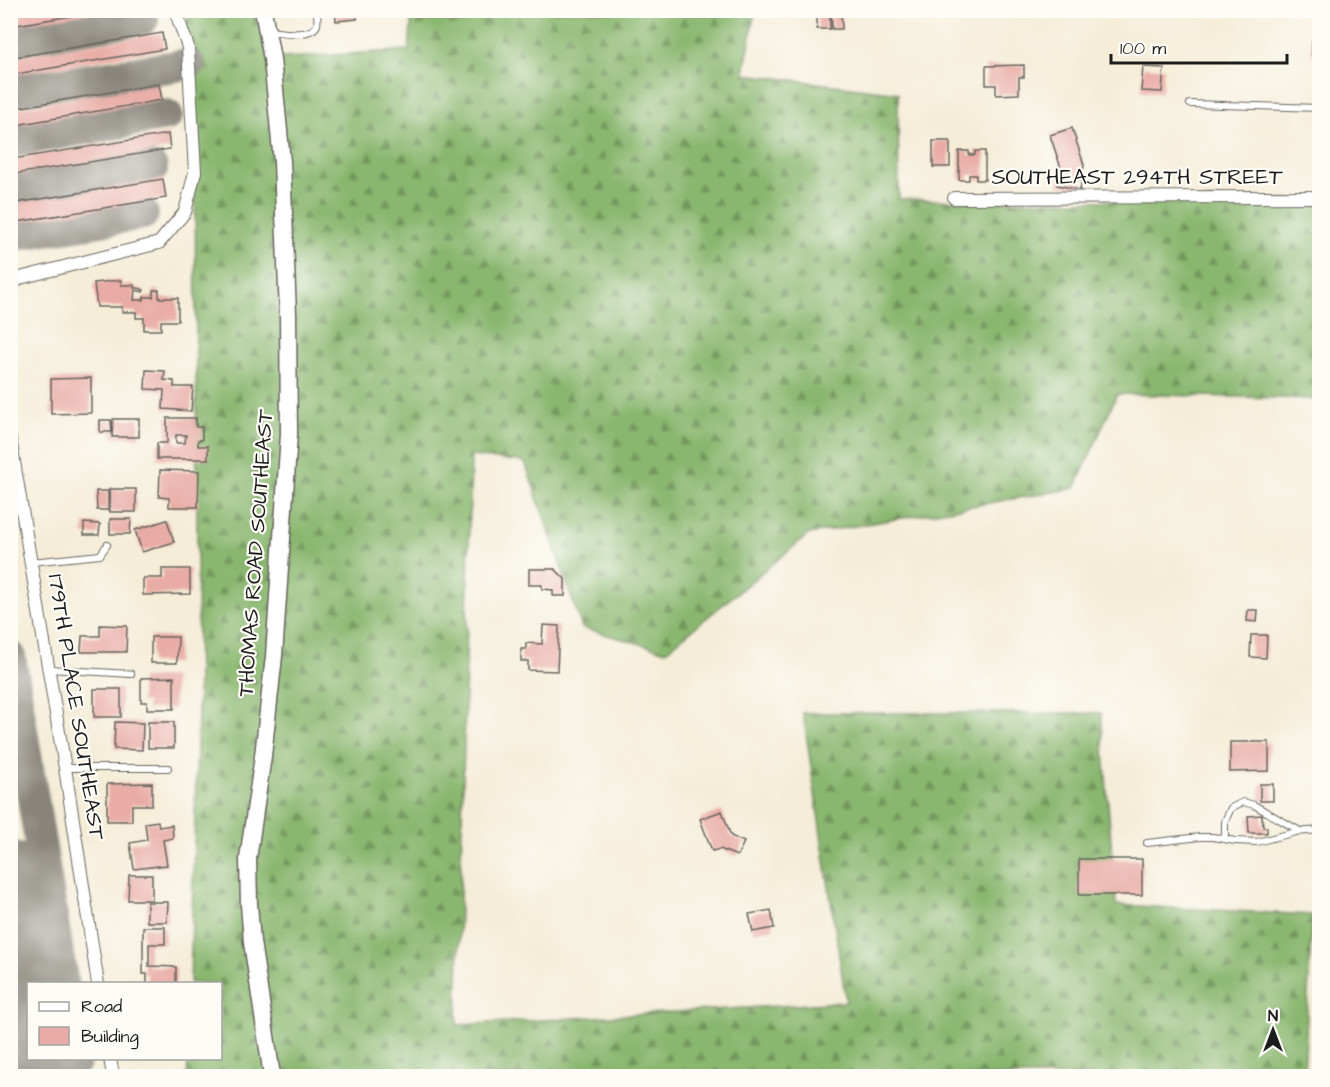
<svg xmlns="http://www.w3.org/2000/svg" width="1330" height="1087" font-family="'Architects Daughter',sans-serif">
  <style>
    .forest { fill: url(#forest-firs); stroke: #536a46; stroke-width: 1.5 }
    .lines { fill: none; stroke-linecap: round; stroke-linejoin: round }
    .taxiway { stroke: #88847a; stroke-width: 32 }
    .runway { stroke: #88847a; stroke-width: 80 }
    .building { fill: #e9aba5; fill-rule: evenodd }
    .service-casing { stroke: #68655e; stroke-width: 8 }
    .minor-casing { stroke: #68655e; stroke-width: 14 }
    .tertiary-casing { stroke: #68655e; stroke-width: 19 }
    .service { stroke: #fff; stroke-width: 6 }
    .minor { stroke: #fff; stroke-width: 12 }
    .tertiary { stroke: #fff; stroke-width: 16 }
    .labels { text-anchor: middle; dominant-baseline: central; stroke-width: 4.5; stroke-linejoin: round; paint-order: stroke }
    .street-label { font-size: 22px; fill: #1c1c1c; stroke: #fdfcf7 }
  </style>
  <defs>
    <pattern id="forest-firs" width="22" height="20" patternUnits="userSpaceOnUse" patternTransform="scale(1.5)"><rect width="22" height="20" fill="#8ab76f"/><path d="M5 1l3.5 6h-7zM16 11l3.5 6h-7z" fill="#70945a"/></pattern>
  </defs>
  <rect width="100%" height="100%" fill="#fdfcf7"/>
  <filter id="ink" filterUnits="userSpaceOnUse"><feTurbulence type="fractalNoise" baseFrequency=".0167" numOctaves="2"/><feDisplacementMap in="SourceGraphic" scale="12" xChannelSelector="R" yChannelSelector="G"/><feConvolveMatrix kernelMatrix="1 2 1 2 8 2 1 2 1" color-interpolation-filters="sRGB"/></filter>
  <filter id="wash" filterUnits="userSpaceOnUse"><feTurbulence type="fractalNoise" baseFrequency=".008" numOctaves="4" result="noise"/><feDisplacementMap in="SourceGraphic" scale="24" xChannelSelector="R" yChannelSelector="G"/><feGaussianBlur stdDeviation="1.35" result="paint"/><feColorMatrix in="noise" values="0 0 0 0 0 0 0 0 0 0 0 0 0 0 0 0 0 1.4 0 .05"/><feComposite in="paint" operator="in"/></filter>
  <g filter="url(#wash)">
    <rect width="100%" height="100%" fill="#f5edd8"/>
    <polygon class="forest" points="174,11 257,11 269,59 409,50 412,11 755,11 744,74 898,93 899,199 965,201 1319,200 1319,399 1117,394 1075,488 809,534 666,651 582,628 525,462 471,456 457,1025 846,1002 803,713 1101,713 1116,905 1312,915 1304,1076 187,1076 188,1059 220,1058 220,984 190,983 198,712 195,172 188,47"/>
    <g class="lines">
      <g class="taxiway">
        <polyline points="10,41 143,19"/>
        <polyline points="10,91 189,64"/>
        <polyline points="10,142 167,115"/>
        <polyline points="10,190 152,168"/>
        <polyline points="10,236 143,214"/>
        <polyline points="10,656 63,984"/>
        <polyline points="10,1072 75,1062"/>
      </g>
      <g class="runway">
        <polyline points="10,881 28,993"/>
        <polyline points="39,1058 42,1076"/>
      </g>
    </g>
    <g id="blocks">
      <g class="building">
        <polygon points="10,10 95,10 95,12 10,26"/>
        <polygon points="335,10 357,10 357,19 336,21"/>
        <rect x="817" y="10" width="13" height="19"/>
        <polygon points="831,10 841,10 842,29 832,29"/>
        <polygon points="162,33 165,49 10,75 10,58"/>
        <rect x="1312" y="40" width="8" height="15"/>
        <polygon points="1024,65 1024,77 1019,77 1019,94 996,95 996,85 986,85 986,66"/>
        <polygon points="1143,67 1164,68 1162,92 1141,91"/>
        <polygon points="159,84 162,100 10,126 10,109"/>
        <polygon points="1072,128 1084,165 1080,190 1057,185 1061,168 1050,135"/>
        <polygon points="168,134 170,149 15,174 12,159"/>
        <rect x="933" y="141" width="17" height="26"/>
        <polygon points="959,151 969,151 969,155 975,155 975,151 985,151 985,180 976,180 976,175 969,175 969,180 959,180"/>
        <polygon points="163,179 166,198 10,223 10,204"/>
        <polygon points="121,280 121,285 134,285 134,288 138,288 144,290 143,292 135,290 134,300 144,300 144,297 153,297 153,290 159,290 159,298 178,298 178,321 161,321 161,330 144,330 144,318 136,318 136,312 122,312 122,307 97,307 94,283"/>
        <polygon points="146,370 165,371 164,380 174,381 174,387 193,387 191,411 163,409 164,390 145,389"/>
        <polygon points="91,378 91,413 51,414 51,379"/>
        <path d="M167,418H196V427H202V440H198V446H208V459H157V443H167ZM176,435H186L185,443H176Z"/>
        <polygon points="113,419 139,419 139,437 112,437"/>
        <polygon points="100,420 111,420 112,432 100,432"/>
        <polygon points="160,470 199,471 198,507 169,507 169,498 159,497"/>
        <polygon points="109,489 136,489 136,512 110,512"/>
        <polygon points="96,491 108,491 108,510 97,510"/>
        <polygon points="110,519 131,519 130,534 110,534"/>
        <polygon points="167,520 174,542 142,552 135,530"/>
        <polygon points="84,523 100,524 99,535 84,535"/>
        <polygon points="162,569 190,569 190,594 143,595 143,578 162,578"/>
        <polygon points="529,569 555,569 565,579 565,596 553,596 553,590 542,589 542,585 529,585"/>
        <polygon points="1248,610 1258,610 1257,622 1247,621"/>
        <polygon points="100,625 127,626 126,652 81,652 82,636 100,636"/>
        <polygon points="543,625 559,626 557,671 528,670 528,661 521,661 521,649 526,649 526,643 542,644"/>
        <polygon points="1251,635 1267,635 1266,658 1250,657"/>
        <polygon points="151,637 178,637 177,663 151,663"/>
        <polygon points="174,677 174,709 147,709 147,702 141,702 141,678"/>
        <rect x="94" y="689" width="27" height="28"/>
        <polygon points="115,722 143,723 142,750 114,749"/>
        <rect x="148" y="722" width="26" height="26"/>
        <polygon points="1230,742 1269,742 1269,771 1230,772"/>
        <polygon points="152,783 152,805 132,805 132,821 107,821 107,784"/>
        <rect x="1260" y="784" width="13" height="17"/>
        <polygon points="722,811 731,836 744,842 737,856 720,849 712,851 700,819"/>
        <polygon points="1262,815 1263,827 1267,827 1267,833 1249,833 1248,816"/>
        <polygon points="158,821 159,827 172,825 173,838 163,840 167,865 134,869 130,843 147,840 145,823"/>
        <rect x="1079" y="859" width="63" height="36"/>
        <polygon points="129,875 152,875 152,900 128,900"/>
        <polygon points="147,902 168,902 167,922 147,922"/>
        <polygon points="771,910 774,928 753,932 749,914"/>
        <polygon points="143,927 165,927 165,944 149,944 149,966 176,967 176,984 147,984 147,974 143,974"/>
      </g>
    </g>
  </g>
  <g filter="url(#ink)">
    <use href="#blocks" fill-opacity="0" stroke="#68655e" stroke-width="1.5"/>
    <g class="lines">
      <g class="service-casing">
        <g id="service">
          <path d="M270,31C281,32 311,38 317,25C318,21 317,15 317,10"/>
          <polyline points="1190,104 1320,108"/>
          <polyline points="31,562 100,555 107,545"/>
          <polyline points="49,669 131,674"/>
          <polyline points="66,768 168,768"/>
          <polyline points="1225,839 1225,821 1231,808 1243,802 1254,805 1300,831"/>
          <polyline points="1147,843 1200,837 1213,837 1235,841 1257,842 1296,832 1320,830"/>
        </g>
      </g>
      <g class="minor-casing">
        <g id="minor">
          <polyline points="954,198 1320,197"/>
          <polyline points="10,286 20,278 159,243 185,212 195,172 188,47 175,10"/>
          <polyline points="10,438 65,768 98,984"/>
          <polyline points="110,1058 113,1076"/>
        </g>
      </g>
      <g class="tertiary-casing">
        <polyline id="tertiary" points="263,10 272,59 282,162 288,314 289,434 274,656 263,756 248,859 249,904 252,942 272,1076"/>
      </g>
      <use href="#service" class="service"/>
      <use href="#minor" class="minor"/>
      <use href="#tertiary" class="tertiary"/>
    </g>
  </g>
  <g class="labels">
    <g class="street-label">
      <text x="1137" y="177">SOUTHEAST 294TH STREET</text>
      <text transform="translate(256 553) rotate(-86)">THOMAS ROAD SOUTHEAST</text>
      <text transform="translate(76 707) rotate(81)">179TH PLACE SOUTHEAST</text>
    </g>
  </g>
  <rect width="1330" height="1087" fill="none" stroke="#fdfcf7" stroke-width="36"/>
  <rect x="27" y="982" width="195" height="78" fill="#fdfcf7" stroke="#a3a29f" stroke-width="1.5"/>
  <rect x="39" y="1002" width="30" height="9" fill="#ffffff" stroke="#a3a29f" stroke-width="1.5"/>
  <text x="81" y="1012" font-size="18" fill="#1c1c1c">Road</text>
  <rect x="39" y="1027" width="30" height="18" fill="#e9aba5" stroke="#a3a29f" stroke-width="1.5"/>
  <text x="81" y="1042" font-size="18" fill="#1c1c1c">Building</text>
  <g transform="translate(1273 1030)" stroke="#fdfcf7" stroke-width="4.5" paint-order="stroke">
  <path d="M0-4.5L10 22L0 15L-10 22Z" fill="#1c1c1c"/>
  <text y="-9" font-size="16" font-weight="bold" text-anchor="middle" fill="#1c1c1c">N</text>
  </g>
  <path d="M1111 54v9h176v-9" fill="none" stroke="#1c1c1c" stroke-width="3"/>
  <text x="1120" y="54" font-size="18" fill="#1c1c1c" stroke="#fdfcf7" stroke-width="4.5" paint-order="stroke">100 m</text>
</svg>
